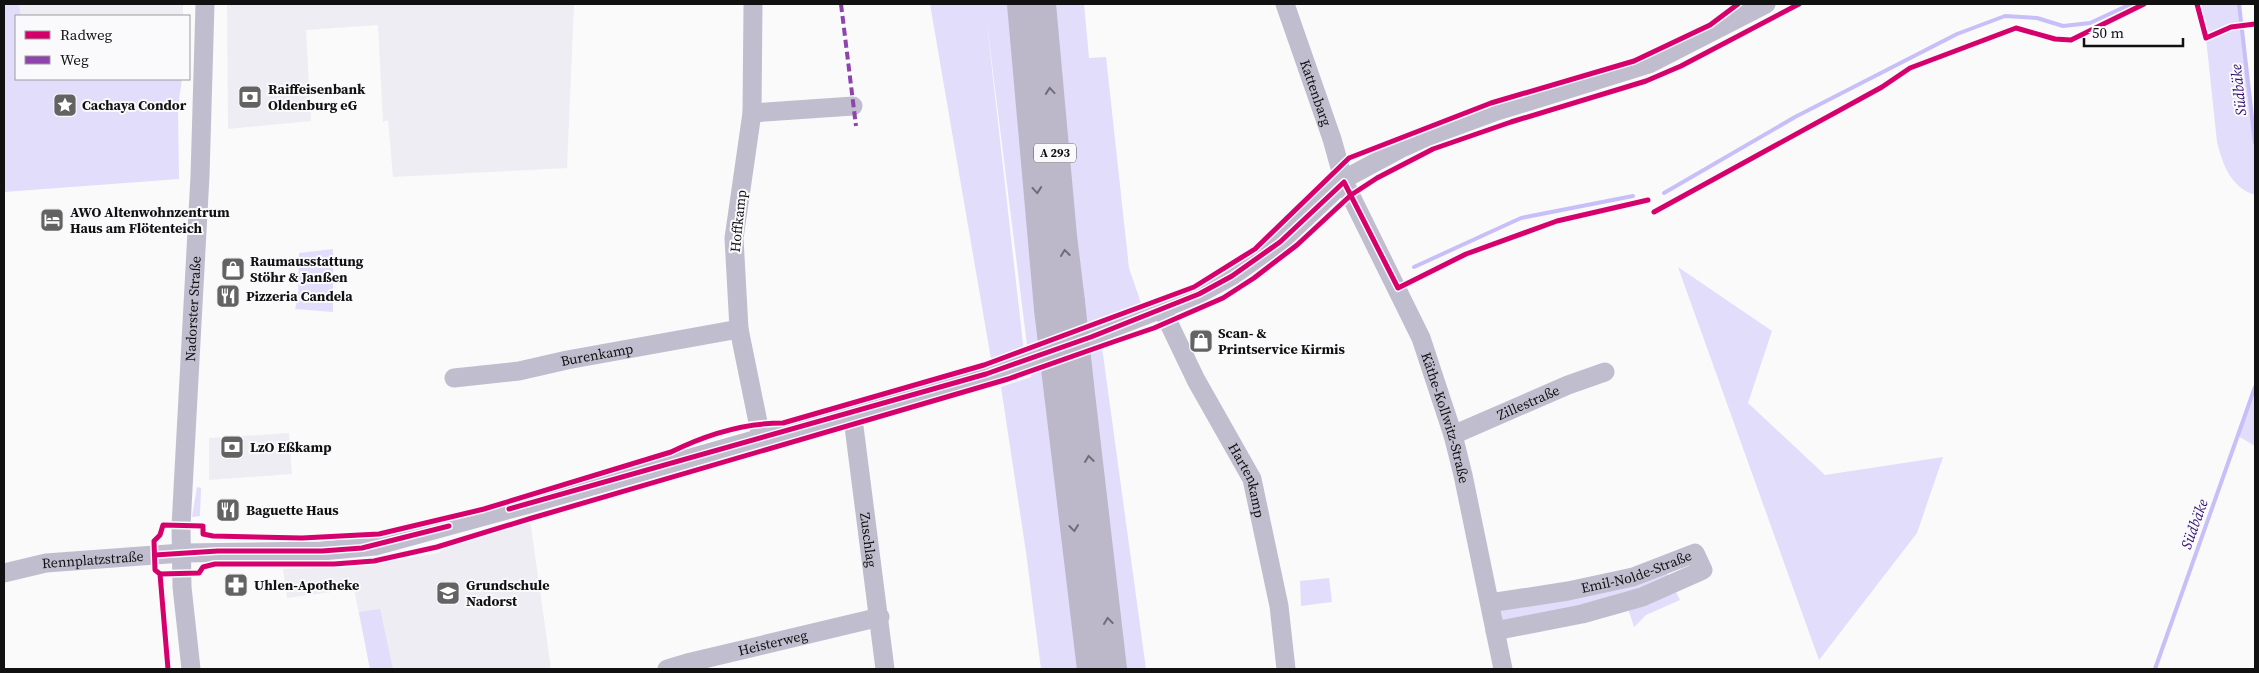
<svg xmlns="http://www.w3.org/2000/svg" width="2259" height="673" font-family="'Source Serif 4',serif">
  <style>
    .built { fill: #ededf3 }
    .green { fill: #e1ddfa }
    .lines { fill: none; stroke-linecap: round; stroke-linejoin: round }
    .stream { stroke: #c8bff9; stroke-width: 4 }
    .minor { stroke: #c0bece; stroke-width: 19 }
    .highway { stroke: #bcb8c9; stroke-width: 28 }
    .highway-bridge { stroke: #bcb8c9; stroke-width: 28 }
    .quiet { stroke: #8e44ad; stroke-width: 4; stroke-dasharray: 8 4; stroke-linecap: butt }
    .cycleway-casing { stroke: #faf9fc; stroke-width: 8 }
    .cycleway { stroke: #d6006c; stroke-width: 5 }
    .oneway { stroke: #6f6d77 }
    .labels { text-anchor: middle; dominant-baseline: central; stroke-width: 4; stroke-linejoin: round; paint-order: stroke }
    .shield { fill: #faf9fc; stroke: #575758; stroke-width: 1 }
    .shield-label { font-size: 12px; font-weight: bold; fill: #111112 }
    .poi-label { font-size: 14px; font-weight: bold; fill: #111112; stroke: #faf9fc; text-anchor: start }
    .street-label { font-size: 14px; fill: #111112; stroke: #faf9fc }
    .water-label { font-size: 15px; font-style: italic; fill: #33116f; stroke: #faf9fc }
  </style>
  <rect width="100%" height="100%" fill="#fafafb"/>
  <g class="built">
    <polygon points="19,4 183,4 183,16 21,16"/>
    <polygon points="227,4 574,4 567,168 393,177 388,120 383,122 378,25 306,30 311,121 228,129"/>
    <polygon points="289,433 292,474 209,480 209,438"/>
    <polygon points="530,520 551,669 370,669 354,589 287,598 283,569 355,567 438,553 453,542"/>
  </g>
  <g class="green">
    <polygon points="4,4 19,4 21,16 16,16 16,79 182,79 178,106 179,179 4,192"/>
    <polygon points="930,4 1084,4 1089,58 1106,57 1129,268 1143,309 1101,340 1146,669 1041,669 1026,552 1001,387 1031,377 986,16 1024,353 992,365"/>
    <path d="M2197,4H2239L2255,153V195C2231,187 2223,166 2217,142L2206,38Z"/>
    <polygon points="333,249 333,312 295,309 298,298 299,253"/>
    <polygon points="1678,267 1772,331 1748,403 1825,475 1943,457 1917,533 1819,660"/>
    <polygon points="2255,395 2255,446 2238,436"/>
    <polygon points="197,487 201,488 200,516 192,517"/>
    <polygon points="1663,565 1680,600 1646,615 1634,627 1626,602 1495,631 1490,603"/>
    <polygon points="1329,578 1332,602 1301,606 1300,581"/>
    <polygon points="380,609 393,669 370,669 359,612"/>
  </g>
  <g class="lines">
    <g class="stream">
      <polyline points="2239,4 2255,143"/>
      <polyline points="1664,193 1795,117 1957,34 2005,16 2037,18 2063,26 2090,23 2131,4"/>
      <polyline points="1414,267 1521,218 1633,196"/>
      <polyline points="2155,669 2255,387"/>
    </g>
    <g class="minor">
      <polyline points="753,4 752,113 734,238 739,329 761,437"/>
      <path id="s1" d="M1285,4L1332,139L1344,182L1421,338L1453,435L1463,475L1503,669"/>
      <polyline points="752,113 853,106"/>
      <path id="s2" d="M1162,309L1196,380L1252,479L1279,606L1286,669"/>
      <path id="s3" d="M454,378L519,371L567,360L739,329"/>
      <path id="s4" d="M852,411L885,669"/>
      <path id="s5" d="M1453,435L1568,385L1605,372"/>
      <path id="s6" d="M4,573L46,563L182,553L322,551L375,546L529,504L1011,367L1162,309L1199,294L1232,276L1280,242L1350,176L1404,147L1426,137L1494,112L1649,64L1766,4"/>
      <path id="s7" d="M1490,603L1568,591L1633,577L1695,553L1703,570L1642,597L1582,614L1495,631"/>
      <path id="s8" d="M191,669L182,587L181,526L200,176L205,4"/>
      <path id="s9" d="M667,669L687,663L880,617"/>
    </g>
    <g class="highway">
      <polyline points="1021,4 1048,309"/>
      <polyline points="1042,4 1063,236 1071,302"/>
      <polyline points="1080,385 1113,669"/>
      <polyline points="1058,393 1091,669"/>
    </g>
    <g class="highway-bridge">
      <polyline points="1071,302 1080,385"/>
      <polyline points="1048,309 1058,393"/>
    </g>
    <polyline class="quiet" points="841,4 856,126"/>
    <g class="cycleway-casing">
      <g id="cycleway">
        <polyline points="2197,4 2206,38 2231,27 2255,24"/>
        <polyline points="1654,212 1882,87 1910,68 2016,28 2055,39 2071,40 2144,4"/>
        <polyline points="509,509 986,374 1091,337 1199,294 1232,276 1280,242 1344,182 1398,288 1466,254 1557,221 1648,200"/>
        <polyline points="155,555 218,551 322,551 362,548 449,526"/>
        <polyline points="160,574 199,573 203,567 215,564 334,564 374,561 437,547 532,518 1008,379 1113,342 1154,328 1223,298 1254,278 1297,245 1351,195 1377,178 1433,149 1511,122 1646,81 1681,66 1799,4"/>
        <path d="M168,669L160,574L155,570L154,541L160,535L163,525L203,526V534L213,536L302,538L379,534L484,509L671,452C705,435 745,423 783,423L984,365L1194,287L1255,249L1349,158L1491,103L1634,61L1710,25L1738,4"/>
      </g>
    </g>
    <use href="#cycleway" class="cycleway"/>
  </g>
  <defs><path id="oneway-chevron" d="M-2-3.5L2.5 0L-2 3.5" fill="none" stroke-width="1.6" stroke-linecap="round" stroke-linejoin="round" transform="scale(1.25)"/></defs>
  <g class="oneway">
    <use href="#oneway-chevron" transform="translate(1050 91) rotate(-95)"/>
    <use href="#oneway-chevron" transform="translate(1037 190) rotate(85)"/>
    <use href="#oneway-chevron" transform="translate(1065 253) rotate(-97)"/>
    <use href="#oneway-chevron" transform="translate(1089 459) rotate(-97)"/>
    <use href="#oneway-chevron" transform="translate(1074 528) rotate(83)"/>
    <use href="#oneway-chevron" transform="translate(1108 621) rotate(-97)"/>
  </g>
  <defs>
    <g id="bank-square" transform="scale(1.25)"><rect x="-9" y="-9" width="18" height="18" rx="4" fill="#636364" stroke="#faf9fc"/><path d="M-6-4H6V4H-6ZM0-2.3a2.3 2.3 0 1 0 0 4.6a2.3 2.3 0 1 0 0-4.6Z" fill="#fff"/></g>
    <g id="sight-square" transform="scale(1.25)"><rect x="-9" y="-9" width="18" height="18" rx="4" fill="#636364" stroke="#faf9fc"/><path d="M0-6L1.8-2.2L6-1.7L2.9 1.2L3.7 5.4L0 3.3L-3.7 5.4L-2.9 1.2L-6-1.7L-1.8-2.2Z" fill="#fff"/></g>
    <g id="hotel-square" transform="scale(1.25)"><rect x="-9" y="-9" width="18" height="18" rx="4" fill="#636364" stroke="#faf9fc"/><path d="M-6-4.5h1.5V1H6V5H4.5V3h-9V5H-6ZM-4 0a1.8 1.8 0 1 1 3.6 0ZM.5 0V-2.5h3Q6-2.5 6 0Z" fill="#fff"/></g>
    <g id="shop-square" transform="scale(1.25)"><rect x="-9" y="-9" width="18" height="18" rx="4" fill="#636364" stroke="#faf9fc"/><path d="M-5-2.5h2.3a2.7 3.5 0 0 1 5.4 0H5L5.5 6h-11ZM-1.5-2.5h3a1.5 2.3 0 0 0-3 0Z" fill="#fff"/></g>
    <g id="restaurant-square" transform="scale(1.25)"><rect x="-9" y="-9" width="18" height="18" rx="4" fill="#636364" stroke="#faf9fc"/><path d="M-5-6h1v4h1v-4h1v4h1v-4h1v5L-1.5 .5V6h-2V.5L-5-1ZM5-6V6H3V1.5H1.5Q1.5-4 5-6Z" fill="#fff"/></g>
    <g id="pharmacy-square" transform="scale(1.25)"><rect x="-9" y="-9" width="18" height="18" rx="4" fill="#636364" stroke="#faf9fc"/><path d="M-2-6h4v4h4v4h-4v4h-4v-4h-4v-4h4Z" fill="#fff"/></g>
    <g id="school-square" transform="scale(1.25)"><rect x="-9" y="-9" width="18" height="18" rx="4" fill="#636364" stroke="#faf9fc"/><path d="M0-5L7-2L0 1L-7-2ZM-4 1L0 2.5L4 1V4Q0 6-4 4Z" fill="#fff"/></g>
  </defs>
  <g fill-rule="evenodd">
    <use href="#bank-square" x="250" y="97"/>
    <use href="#sight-square" x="65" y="105"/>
    <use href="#hotel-square" x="52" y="220"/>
    <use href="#shop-square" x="233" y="269"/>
    <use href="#restaurant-square" x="228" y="296"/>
    <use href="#shop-square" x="1201" y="341"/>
    <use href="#bank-square" x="232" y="447"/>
    <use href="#restaurant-square" x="228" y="510"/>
    <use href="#pharmacy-square" x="236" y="585"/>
    <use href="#school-square" x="448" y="593"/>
  </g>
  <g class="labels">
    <rect class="shield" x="1034" y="143.5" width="42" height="19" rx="4"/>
    <g class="shield-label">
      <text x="1055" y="153">A 293</text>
    </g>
    <g class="poi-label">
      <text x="268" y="89">Raiffeisenbank<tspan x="268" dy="16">Oldenburg eG</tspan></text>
      <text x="82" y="105">Cachaya Condor</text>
      <text x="70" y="212">AWO Altenwohnzentrum<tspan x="70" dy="16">Haus am Flötenteich</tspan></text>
      <text x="250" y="261">Raumausstattung<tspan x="250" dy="16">Stöhr &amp; Janßen</tspan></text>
      <text x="246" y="296">Pizzeria Candela</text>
      <text x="1218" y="333">Scan- &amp;<tspan x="1218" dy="16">Printservice Kirmis</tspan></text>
      <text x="250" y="447">LzO Eßkamp</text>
      <text x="246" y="510">Baguette Haus</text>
      <text x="254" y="585">Uhlen-Apotheke</text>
      <text x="466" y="585">Grundschule<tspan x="466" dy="16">Nadorst</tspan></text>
    </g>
    <g class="street-label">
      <text stroke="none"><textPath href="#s1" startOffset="94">Kattenbarg</textPath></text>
      <text transform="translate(738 221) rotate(-84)">Hoffkamp</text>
      <text stroke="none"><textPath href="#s8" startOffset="361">Nadorster Straße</textPath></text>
      <text stroke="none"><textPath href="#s3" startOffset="145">Burenkamp</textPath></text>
      <text stroke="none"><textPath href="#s5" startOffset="82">Zillestraße</textPath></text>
      <text stroke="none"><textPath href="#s1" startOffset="445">Käthe-Kollwitz-Straße</textPath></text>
      <text stroke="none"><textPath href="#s2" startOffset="192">Hartenkamp</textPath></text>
      <text stroke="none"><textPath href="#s4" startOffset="130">Zuschlag</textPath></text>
      <text stroke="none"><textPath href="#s6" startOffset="90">Rennplatzstraße</textPath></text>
      <text stroke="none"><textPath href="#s7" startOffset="150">Emil-Nolde-Straße</textPath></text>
      <text stroke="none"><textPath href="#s9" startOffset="109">Heisterweg</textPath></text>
    </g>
    <g class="water-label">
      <text transform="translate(2238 90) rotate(-96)">Südbäke</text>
      <text transform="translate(2194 524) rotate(-70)">Südbäke</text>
    </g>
  </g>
  <rect width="2259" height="673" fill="none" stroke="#111112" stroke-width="10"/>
  <rect x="15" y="15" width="175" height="65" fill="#faf9fc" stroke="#9d9c9e"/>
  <rect x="25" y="31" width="25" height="8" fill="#d6006c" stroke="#9d9c9e"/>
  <text x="60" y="40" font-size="15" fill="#111112">Radweg</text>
  <rect x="25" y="56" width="25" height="8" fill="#8e44ad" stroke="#9d9c9e"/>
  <text x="60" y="65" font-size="15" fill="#111112">Weg</text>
  <path d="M2084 38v8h99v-8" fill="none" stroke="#111112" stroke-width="2.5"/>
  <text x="2092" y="38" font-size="15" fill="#111112" stroke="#faf9fc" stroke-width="4" paint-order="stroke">50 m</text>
</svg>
